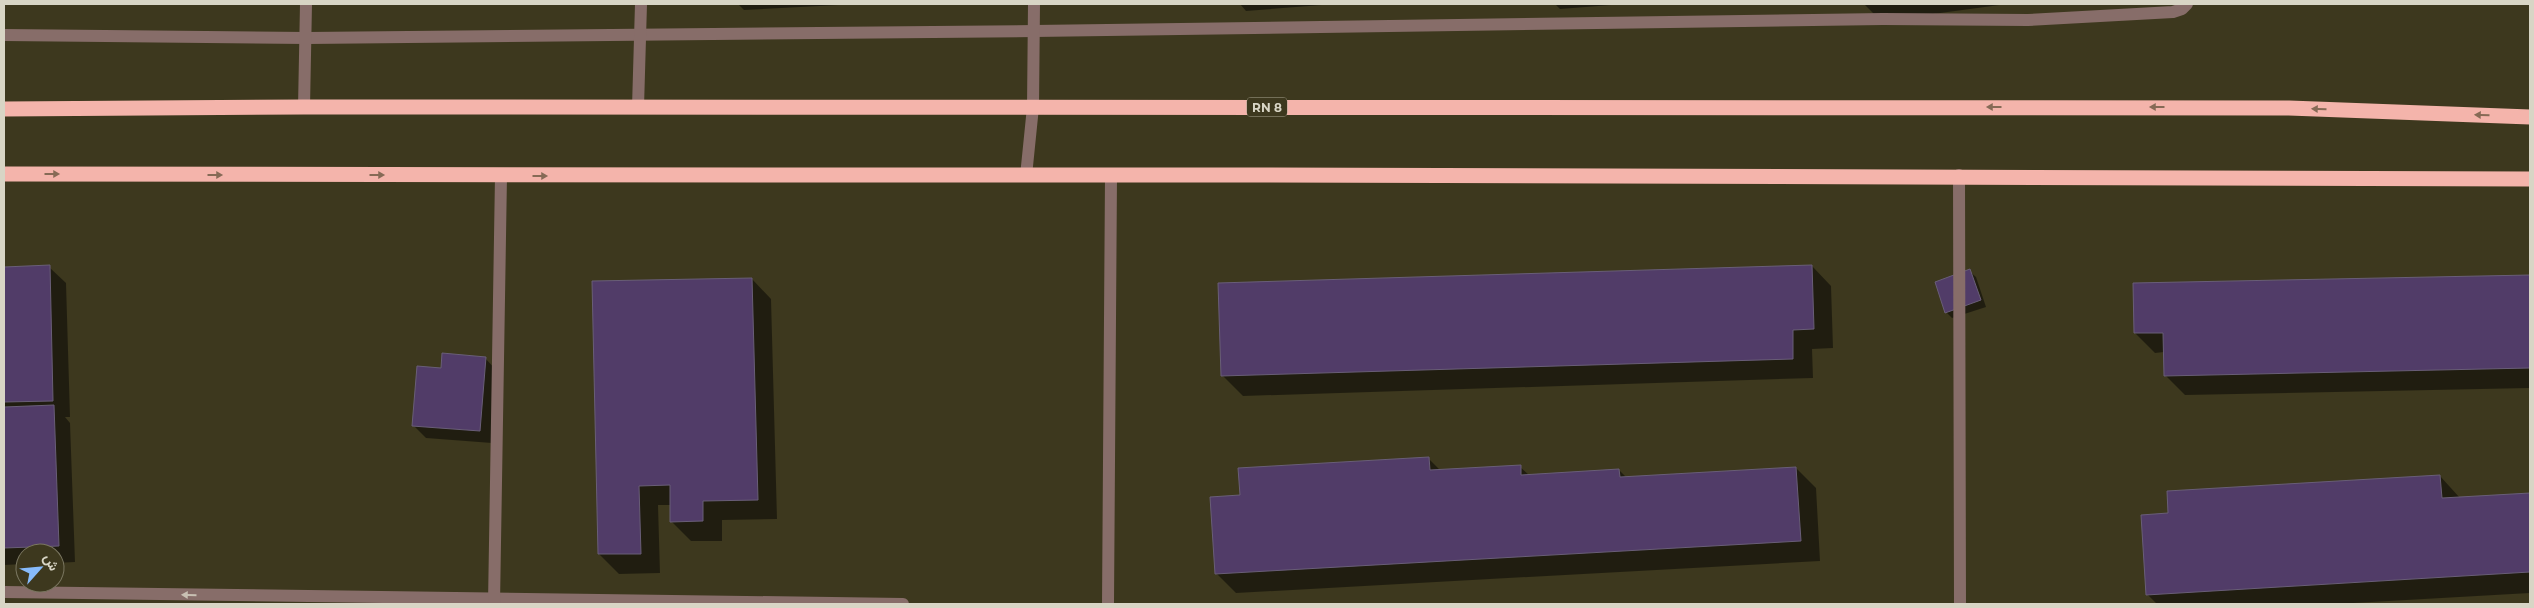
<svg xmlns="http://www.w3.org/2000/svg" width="2534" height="608" font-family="Montserrat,Vazirmatn,sans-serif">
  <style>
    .shadow { fill: #0007 }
    .building { fill: #513c68; stroke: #695e77 }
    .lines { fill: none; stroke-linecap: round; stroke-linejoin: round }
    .minor { stroke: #876d69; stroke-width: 12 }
    .highway { stroke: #f4b4ab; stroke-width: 15 }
    .oneway { fill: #866a56 }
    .oneway2 { fill: #c8c0b3 }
    .labels { text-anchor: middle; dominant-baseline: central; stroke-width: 4; stroke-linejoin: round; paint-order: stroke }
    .shield { fill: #3d381e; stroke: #aaa693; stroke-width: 1 }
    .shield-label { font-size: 12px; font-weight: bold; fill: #d8d5c5 }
  </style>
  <rect width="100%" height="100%" fill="#3d381e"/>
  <g class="shadow">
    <polygon points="738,4 858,4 744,10"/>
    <polygon points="1240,4 1335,4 1246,11"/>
    <polygon points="1555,4 1624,4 1560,9"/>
    <polygon points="1864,4 2007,4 1881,21"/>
    <polygon points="1812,266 1831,286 1833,348 1812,349 1813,378 1243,396 1223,376"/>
    <polygon points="49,267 66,283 70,417 65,417 70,423 75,562 55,563 55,553 25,553 25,564 4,565 4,268"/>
    <polygon points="1969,271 1976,277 1986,307 1952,318 1946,312"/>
    <polygon points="2530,276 2530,388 2185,395 2165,375 2164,352 2155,353 2135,333 2134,284"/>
    <polygon points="752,279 771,299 777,519 722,520 722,541 691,541 671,521 671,505 658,505 660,573 619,574 599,554"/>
    <polygon points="485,358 497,371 492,443 426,438 414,426"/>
    <polygon points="1429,459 1441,471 1520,467 1529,475 1619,470 1627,478 1796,468 1816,488 1820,561 1236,593 1216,573 1241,496"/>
    <polygon points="2440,476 2460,498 2530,494 2530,593 2336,604 2157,604 2147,594 2169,515"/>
  </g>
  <g class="building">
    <polygon points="50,265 53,401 4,402 4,267"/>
    <polygon points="1812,265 1814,329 1793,330 1793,359 1221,376 1218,283"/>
    <polygon points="1970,269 1981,300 1945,313 1935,282"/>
    <polygon points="2530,275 2530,368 2164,376 2163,333 2134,333 2133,283"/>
    <polygon points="752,278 758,500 703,501 703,521 670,522 670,485 639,486 641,554 598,554 592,281"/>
    <polygon points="442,353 486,357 480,431 412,426 417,366 441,368"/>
    <polygon points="54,405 59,546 4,548 4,407"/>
    <polygon points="1429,457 1430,470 1521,465 1521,475 1619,469 1620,477 1796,467 1801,541 1215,574 1210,497 1240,495 1238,468"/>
    <polygon points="2440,475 2442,498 2530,493 2530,572 2146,595 2141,515 2168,513 2167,491"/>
  </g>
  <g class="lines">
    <g class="minor">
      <polyline points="4,35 307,38 1034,31 1883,19 2028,20 2173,12 2182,9 2187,4"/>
      <polyline points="304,107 306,4"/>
      <polyline points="638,107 641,4"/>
      <polyline points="1959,175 1960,604"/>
      <polyline points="1026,176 1033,107 1034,4"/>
      <polyline points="4,592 903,604"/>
      <polyline points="494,604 501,176"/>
      <polyline points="1108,604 1111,176"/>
    </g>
    <g class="highway">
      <polyline points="4,109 304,107 2289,108 2530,117"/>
      <path d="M4,174C846,177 1688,172 2530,179"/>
    </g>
  </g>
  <defs><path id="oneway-solid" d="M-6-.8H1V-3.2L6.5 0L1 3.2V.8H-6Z" transform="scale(1.25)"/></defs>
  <g class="oneway">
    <use href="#oneway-solid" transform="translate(1994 107) rotate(-180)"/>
    <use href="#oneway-solid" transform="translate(2157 107) rotate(-180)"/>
    <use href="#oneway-solid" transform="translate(2319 109) rotate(-178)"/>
    <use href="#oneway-solid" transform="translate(2482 115) rotate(-178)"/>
    <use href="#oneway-solid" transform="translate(52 174)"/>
    <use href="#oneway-solid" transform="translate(215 175)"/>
    <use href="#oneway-solid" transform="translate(377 175)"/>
    <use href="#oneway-solid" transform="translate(540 176)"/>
  </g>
  <use class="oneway2" href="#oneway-solid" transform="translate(189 595) rotate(-179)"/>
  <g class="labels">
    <rect class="shield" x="1247" y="97.5" width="40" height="19" rx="4"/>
    <g class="shield-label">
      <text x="1267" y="107">RN 8</text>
    </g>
  </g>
  <rect width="2534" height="608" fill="none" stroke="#d8d5c5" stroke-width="10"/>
  <g transform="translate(40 568) rotate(63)"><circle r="24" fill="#3d381e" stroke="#7b7761"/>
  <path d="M0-4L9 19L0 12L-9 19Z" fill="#87bbfb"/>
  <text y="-8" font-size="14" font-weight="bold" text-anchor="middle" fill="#d8d5c5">ش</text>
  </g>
</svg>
